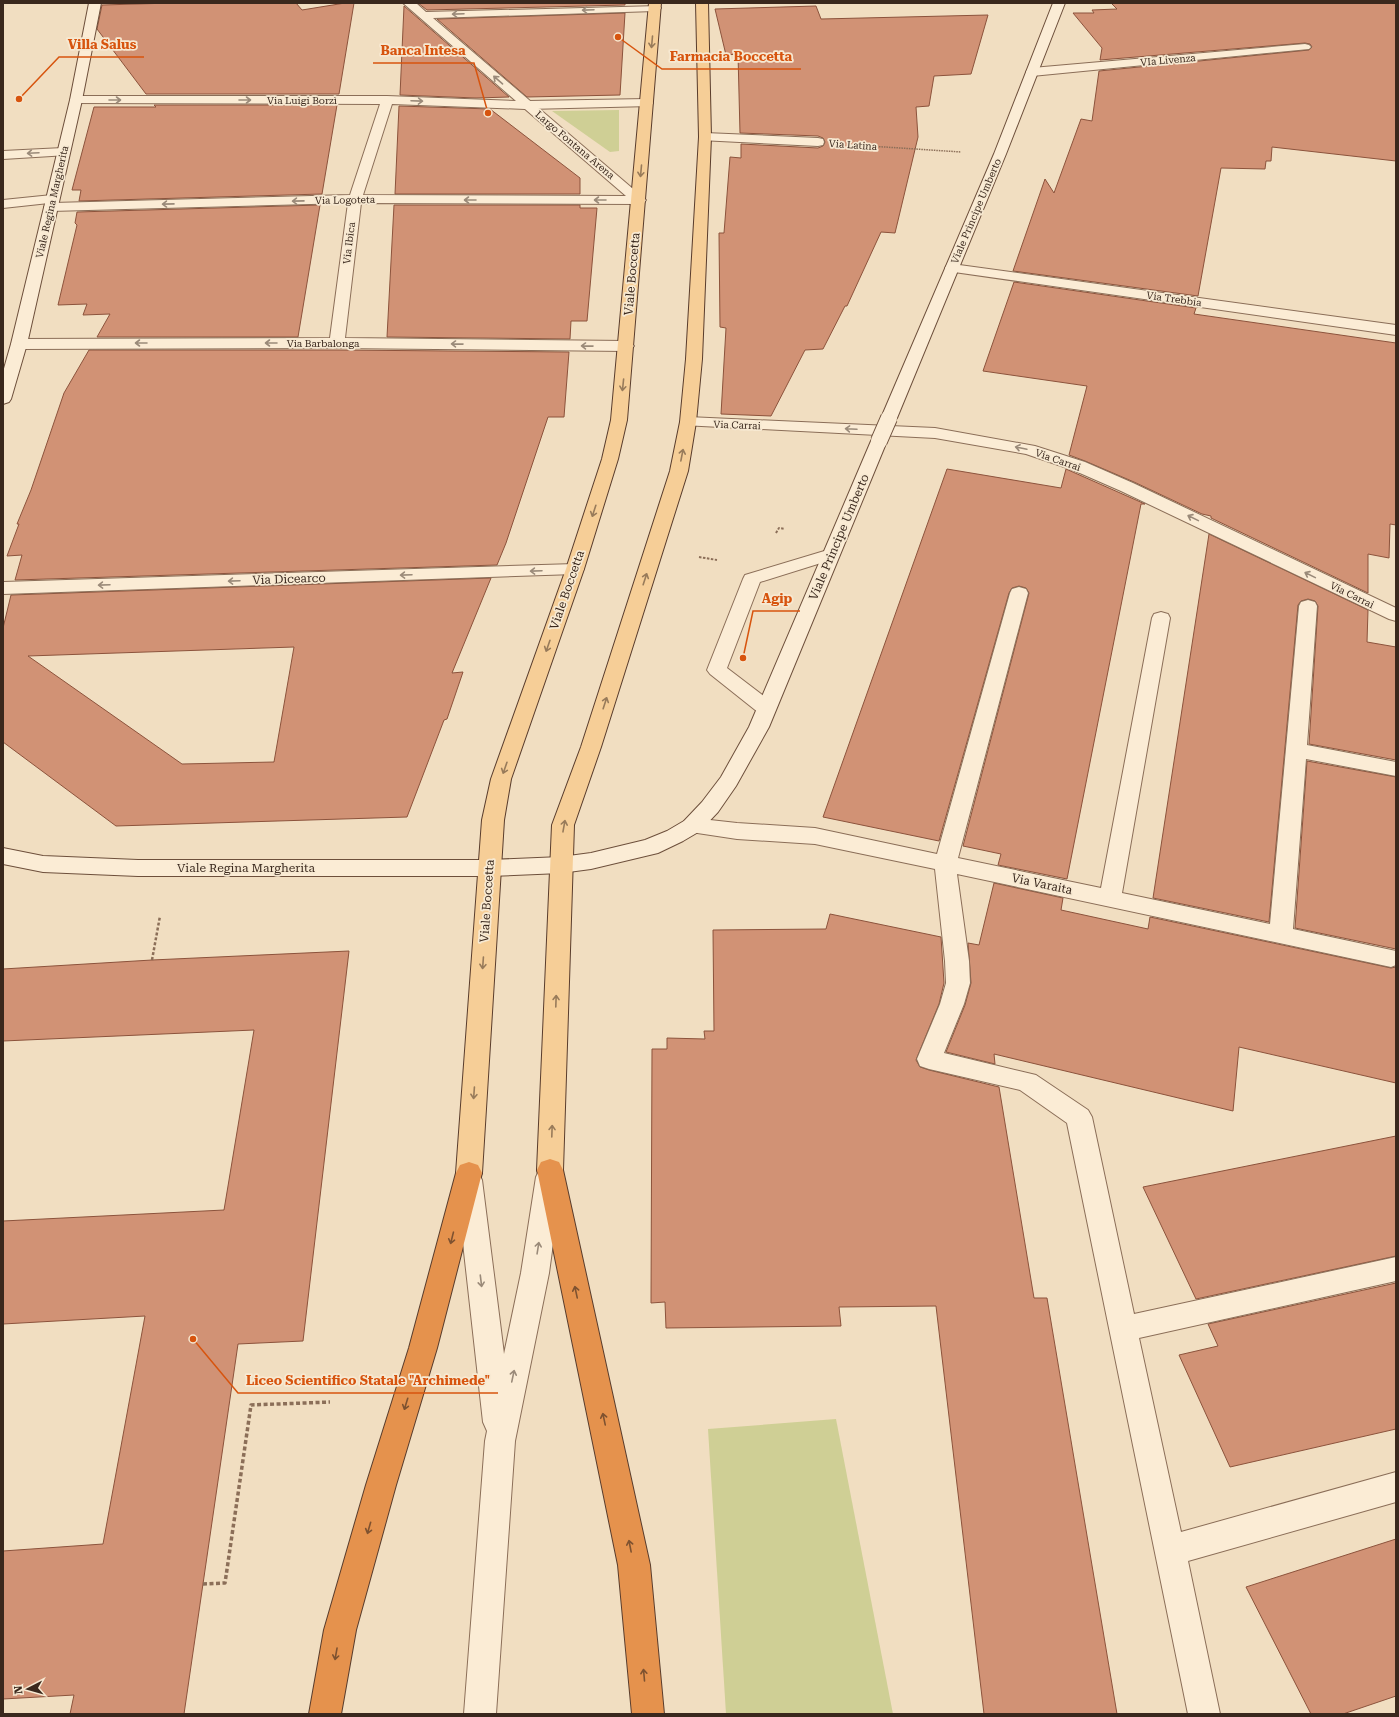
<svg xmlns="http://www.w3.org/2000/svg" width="1399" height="1717" font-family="'Roboto Serif',serif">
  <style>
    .green { fill: #cfcf95 }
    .building { fill: #d19275; stroke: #8c533c; fill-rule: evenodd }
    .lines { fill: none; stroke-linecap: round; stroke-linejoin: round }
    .service-casing { stroke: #8b6e58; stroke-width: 2 }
    .pedestrian-casing { stroke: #8b6e58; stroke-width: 2 }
    .minor-casing { stroke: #8b6e58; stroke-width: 2 }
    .secondary-casing { stroke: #6d4f3b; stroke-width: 2 }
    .primary-casing { stroke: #593c2c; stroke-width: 2 }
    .motorway-casing { stroke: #593c2c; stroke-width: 2 }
    .path-far3 { stroke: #8b6e58; stroke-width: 1.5; stroke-dasharray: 1.5 1; stroke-linecap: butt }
    .path-far2 { stroke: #8b6e58; stroke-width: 2; stroke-dasharray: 2.5 1.5; stroke-linecap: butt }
    .path-far1 { stroke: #8b6e58; stroke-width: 2.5; stroke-dasharray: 3 2; stroke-linecap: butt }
    .path { stroke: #8b6e58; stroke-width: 3.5; stroke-dasharray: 4 2.5; stroke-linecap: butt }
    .service { fill: #fbecd5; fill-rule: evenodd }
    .pedestrian { fill: #fbecd5; fill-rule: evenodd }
    .minor { fill: #fbecd5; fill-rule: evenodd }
    .secondary { fill: #fbecd5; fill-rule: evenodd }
    .primary { fill: #f6ce97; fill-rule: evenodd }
    .motorway { fill: #e5924d; fill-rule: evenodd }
    .secondary-bridge-casing { stroke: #6d4f3b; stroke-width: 18; stroke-linecap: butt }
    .secondary-bridge { stroke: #fbecd5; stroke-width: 16 }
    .oneway { stroke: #9a8a79 }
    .oneway2 { stroke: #987b5a }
    .oneway3 { stroke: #7e5230 }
    .labels { text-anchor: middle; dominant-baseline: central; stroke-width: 3.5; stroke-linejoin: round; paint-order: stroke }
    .far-street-label { font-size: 10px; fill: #3a281d; stroke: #f7e9d2 }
    .street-label { font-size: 12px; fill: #3a281d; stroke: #f7e9d2 }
    .leader { fill: none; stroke: #d7540e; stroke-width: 1.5 }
    .callout-dot { fill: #d7540e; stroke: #f7e9d2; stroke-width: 1.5 }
    .callout-label { font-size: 13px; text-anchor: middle; font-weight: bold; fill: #d7540e; stroke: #f7e9d2; stroke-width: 3.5; stroke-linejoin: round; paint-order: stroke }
  </style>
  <rect width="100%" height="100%" fill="#f1dec1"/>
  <g class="green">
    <polygon points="619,110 619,151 610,152 552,111"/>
    <polygon points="836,1419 893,1714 726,1714 708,1429"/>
  </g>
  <g class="building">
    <polygon points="172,3 296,3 302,10 345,3 354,3 339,94 146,94 97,29 102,5"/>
    <polygon points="418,3 625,3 625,5 427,10"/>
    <polygon points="1111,3 1396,3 1396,161 1272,147 1271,161 1266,161 1265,169 1221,168 1198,296 1013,271 1045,179 1054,193 1081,119 1092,121 1099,71 1309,50 1312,47 1310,44 1305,43 1100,60 1102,48 1073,13 1094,13 1092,10 1117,9"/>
    <polygon points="404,6 509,97 476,98 400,95"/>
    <polygon points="816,6 821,19 988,15 971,74 934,76 929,106 916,107 918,137 895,233 881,232 847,306 845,306 823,349 805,350 771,416 721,414 726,328 720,327 719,233 724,233 730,157 741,158 741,144 818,148 823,146 825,142 823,138 818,136 740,133 738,54 726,55 715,9"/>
    <polygon points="625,13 620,95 527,97 437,19"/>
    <polygon points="154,105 337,105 322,194 79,201 81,190 72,190 94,107 156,107"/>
    <polygon points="399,106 490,109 580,178 580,194 395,194"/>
    <polygon points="320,205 298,337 97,337 110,314 83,315 87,304 58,305 77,225 75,223 77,212"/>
    <polygon points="394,205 580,205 580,208 597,208 587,321 571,321 570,339 387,337"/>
    <polygon points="1014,282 1196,308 1194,314 1396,343 1396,525 1390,524 1389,558 1368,554 1368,593 1211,518 1211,516 1202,514 1134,482 1085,461 1069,455 1087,386 983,371"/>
    <polygon points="89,350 337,350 569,352 564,417 548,417 506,543 497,565 15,580 22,555 7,556 19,524 17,524 31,490 64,393"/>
    <polygon points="947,469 1061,488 1066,469 1145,504 1141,504 1067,879 998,865 1001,854 963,846 1029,593 1026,588 1019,586 1012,588 1009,593 939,841 823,817"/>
    <polygon points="1209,534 1368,610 1367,642 1396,647 1396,760 1309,744 1318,606 1315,601 1308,599 1301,601 1298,605 1269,922 1153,898"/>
    <path d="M491,578L452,673L463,672L447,719L444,720L407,817L116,826L3,742V628L11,595ZM294,647L274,762L182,764L28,656Z"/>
    <polygon points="1307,761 1396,777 1396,949 1295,928"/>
    <polygon points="994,883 1063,898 1061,910 1148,929 1150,917 1391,968 1396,967 1396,1083 1239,1047 1233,1111 994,1054 995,1064 946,1052 965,1005 971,983 968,943 979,945"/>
    <polygon points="830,914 941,937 944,983 939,1004 916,1060 920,1067 929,1070 999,1087 1034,1298 1047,1298 1117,1714 984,1714 936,1306 839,1307 841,1326 666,1328 665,1302 651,1303 652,1049 667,1049 667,1038 705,1039 704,1031 714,1031 713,930 826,929"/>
    <polygon points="349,951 303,1341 238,1344 184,1714 70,1714 74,1695 3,1699 3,1551 103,1544 145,1316 3,1324 3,1221 224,1210 254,1030 3,1041 3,969 152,960"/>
    <polygon points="1396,1136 1396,1256 1196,1299 1143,1187"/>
    <polygon points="1396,1283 1396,1429 1230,1467 1179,1355 1218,1346 1208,1324"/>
    <polygon points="1396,1539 1396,1696 1343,1714 1311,1714 1246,1587"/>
  </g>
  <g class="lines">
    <g class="service-casing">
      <polygon id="service" points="831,549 837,550 840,554 837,558 760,582 727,668 773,703 776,708 773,713 766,715 759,713 710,674 707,670 743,579 745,575"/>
    </g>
    <g class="pedestrian-casing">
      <polygon id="pedestrian" points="647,99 651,100 653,103 651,106 528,109 524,108 522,105 524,102 528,101"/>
    </g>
    <g class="minor-casing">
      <g id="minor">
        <path d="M403,3H416L426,12L659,6L661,8L659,10L655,11L433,18L646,200L644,203L639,204L361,203L345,338L626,341L631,343L634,346L631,349L626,351L337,348L19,349L14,347L11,344L14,341L19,339L330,338L348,203L51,211L46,210L44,207L49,203L3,208V200L52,195L57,196L59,199L57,202L53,203L350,195L380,104L72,103L70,100L72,97L76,96H387L516,101ZM392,104L525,109L626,196L363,195Z"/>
        <polygon points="1305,44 1309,45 1311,47 1309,49 1032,76 1028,75 1026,72 1028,69 1032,68"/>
        <polygon points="705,133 818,138 823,139 824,142 823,145 818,146 700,140 699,137 700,134"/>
        <polygon points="63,148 68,149 69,152 68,155 3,159 3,151"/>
        <polygon points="952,264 1396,325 1396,335 947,271 945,268 947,265"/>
        <polygon points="688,417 935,428 1035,446 1085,462 1133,483 1396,608 1396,621 1389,619 1121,491 1073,470 1026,454 935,438 682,425 680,422 682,419"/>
        <polygon points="575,564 581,565 584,569 581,573 575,574 3,594 3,582"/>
        <polygon points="1019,587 1026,589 1028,593 958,858 1101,888 1152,618 1154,614 1161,612 1168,614 1170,618 1122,893 1270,924 1299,606 1301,602 1308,600 1315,602 1317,606 1307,745 1396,762 1396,776 1306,759 1293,929 1396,951 1396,965 1391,967 957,874 969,961 970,983 964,1004 944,1053 1036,1075 1088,1110 1092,1117 1134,1314 1396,1257 1396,1281 1139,1338 1181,1532 1396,1472 1396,1502 1188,1561 1220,1714 1188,1714 1067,1123 1020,1090 929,1069 920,1066 917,1059 940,1004 946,983 945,961 935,869 815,844 737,839 684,831 681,826 684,821 692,818 737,823 815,828 937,854 1010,593 1012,589"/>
        <polygon points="549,1166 558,1169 562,1177 549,1273 515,1441 496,1714 464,1714 485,1441 487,1431 483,1422 456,1180 460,1172 469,1169 478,1172 482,1180 504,1354 521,1273 536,1177 540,1169"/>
      </g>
    </g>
    <g class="secondary-casing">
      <g id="secondary">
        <polygon points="89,3 101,3 82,100 27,344 11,399 9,402 3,404 3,372 11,344 70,100"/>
        <polygon points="1053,3 1065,3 1006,154 897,418 895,421 889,423 883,421 881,418 994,154"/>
        <polygon points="879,436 885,437 887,441 769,727 736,786 718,812 700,831 683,841 658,853 591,869 561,873 489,876 138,876 43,872 3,864 3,848 43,856 138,860 489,860 561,857 591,853 645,840 667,831 684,821 702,802 721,777 749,727 871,441 873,437"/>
      </g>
    </g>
    <g class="primary-casing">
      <g id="primary">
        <polygon points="649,3 661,3 627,420 618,459 584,569 511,779 504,820 482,1173 478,1181 469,1184 460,1181 456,1173 482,820 491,779 566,569 602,459 611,420"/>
        <polygon points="696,3 708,3 711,137 702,359 696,422 688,471 601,747 574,825 563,1170 559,1178 550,1181 541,1178 537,1170 552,825 581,747 670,471 680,422 686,359 699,137"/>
      </g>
    </g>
    <g class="motorway-casing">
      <g id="motorway">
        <polygon points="550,1159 559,1162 563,1170 650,1565 664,1714 632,1714 618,1565 537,1170 541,1162"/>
        <polygon points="469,1162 478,1165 482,1173 437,1348 396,1485 356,1630 341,1714 309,1714 324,1630 366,1485 409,1348 456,1173 460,1165"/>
      </g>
    </g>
    <polyline class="path-far3" points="854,145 961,152"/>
    <g class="path-far2">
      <polyline points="776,533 779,528 785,529"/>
      <polyline points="699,557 717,560"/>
    </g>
    <polyline class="path-far1" points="152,960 160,916"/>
    <polyline class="path" points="203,1584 225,1583 251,1405 330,1402"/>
    <use href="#service" class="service"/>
    <use href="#pedestrian" class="pedestrian"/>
    <use href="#minor" class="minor"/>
    <use href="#secondary" class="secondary"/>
    <use href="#primary" class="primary"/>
    <use href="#motorway" class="motorway"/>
    <g class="secondary-bridge-casing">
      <polyline id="secondary-bridge" points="879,441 889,418"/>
    </g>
    <use href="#secondary-bridge" class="secondary-bridge"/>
  </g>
  <defs><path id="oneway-shaft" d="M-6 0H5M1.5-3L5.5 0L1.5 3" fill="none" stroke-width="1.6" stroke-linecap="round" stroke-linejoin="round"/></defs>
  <g class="oneway">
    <use href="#oneway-shaft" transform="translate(588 10) rotate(178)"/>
    <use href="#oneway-shaft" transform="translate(458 14) rotate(178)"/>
    <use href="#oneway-shaft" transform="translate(498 80) rotate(-139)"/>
    <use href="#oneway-shaft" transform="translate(115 100)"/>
    <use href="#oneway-shaft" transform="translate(245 100)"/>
    <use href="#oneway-shaft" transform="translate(417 101) rotate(2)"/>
    <use href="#oneway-shaft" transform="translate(33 153) rotate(177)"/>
    <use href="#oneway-shaft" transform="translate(470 200) rotate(-180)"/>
    <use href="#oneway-shaft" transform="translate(600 200) rotate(-180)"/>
    <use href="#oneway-shaft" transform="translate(298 201) rotate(179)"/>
    <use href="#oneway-shaft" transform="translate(168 204) rotate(179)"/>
    <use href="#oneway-shaft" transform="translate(141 343) rotate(180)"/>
    <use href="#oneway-shaft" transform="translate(271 343) rotate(180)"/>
    <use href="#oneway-shaft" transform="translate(457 344) rotate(-179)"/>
    <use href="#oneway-shaft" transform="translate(587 346) rotate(-179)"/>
    <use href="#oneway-shaft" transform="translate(851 429) rotate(-177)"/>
    <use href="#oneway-shaft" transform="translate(1021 448) rotate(-168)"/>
    <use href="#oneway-shaft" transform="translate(1193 518) rotate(-154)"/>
    <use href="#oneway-shaft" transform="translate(536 571) rotate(178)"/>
    <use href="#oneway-shaft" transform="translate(406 575) rotate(178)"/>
    <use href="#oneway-shaft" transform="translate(1310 575) rotate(-154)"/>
    <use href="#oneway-shaft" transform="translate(234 581) rotate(178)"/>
    <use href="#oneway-shaft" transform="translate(104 585) rotate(178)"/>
    <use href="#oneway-shaft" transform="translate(538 1248) rotate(-81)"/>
    <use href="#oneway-shaft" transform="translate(481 1281) rotate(83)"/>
    <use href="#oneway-shaft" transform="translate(513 1376) rotate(-78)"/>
  </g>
  <g class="oneway2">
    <use href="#oneway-shaft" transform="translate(652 42) rotate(95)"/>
    <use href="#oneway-shaft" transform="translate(641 171) rotate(95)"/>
    <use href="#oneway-shaft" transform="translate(623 385) rotate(96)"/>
    <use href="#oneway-shaft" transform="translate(682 455) rotate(-79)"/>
    <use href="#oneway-shaft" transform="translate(594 511) rotate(108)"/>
    <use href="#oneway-shaft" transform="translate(645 579) rotate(-72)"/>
    <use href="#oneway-shaft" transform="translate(548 646) rotate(109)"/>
    <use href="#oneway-shaft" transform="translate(605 703) rotate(-72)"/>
    <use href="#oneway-shaft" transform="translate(505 768) rotate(109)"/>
    <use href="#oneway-shaft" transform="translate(564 826) rotate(-80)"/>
    <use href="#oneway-shaft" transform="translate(483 963) rotate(94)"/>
    <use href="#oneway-shaft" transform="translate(556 1001) rotate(-88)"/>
    <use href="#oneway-shaft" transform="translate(474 1093) rotate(94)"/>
    <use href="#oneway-shaft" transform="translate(552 1131) rotate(-88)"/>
  </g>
  <g class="oneway3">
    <use href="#oneway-shaft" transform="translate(452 1238) rotate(104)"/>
    <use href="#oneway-shaft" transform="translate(576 1292) rotate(-102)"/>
    <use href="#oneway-shaft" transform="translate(406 1404) rotate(107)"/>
    <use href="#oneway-shaft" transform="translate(604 1419) rotate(-102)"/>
    <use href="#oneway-shaft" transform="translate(369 1528) rotate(106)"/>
    <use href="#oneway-shaft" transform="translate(630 1546) rotate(-101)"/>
    <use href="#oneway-shaft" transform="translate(336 1654) rotate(100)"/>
    <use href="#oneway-shaft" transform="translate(644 1675) rotate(-95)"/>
  </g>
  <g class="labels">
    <g class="far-street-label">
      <text transform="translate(1168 60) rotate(-5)">VIa Livenza</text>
      <text x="302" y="100">Via Luigi Borzì</text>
      <text transform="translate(575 145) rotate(40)">Largo Fontana Arena</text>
      <text transform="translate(853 145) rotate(4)">Via Latina</text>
      <text transform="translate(345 200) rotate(-1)">Via Logoteta</text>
      <text transform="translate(52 202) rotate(-77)">Viale Regina Margherita</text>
      <text transform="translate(976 211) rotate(-67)">Viale Principe Umberto</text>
      <text transform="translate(349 243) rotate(-83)">Via Ibica</text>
      <text transform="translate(1174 299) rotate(8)">Via Trebbia</text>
      <text x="323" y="343">Via Barbalonga</text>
      <text transform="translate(737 425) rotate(2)">Via Carrai</text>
      <text transform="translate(1058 460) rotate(19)">Via Carrai</text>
      <text transform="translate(1352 595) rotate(26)">Via Carrai</text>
    </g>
    <g class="street-label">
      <text transform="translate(632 274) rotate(-85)">Viale Boccetta</text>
      <text transform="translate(839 537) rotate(-67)">Viale Principe Umberto</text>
      <text transform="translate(289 579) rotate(-2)">Via Dicearco</text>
      <text transform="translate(567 590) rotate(-71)">Viale Boccetta</text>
      <text x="246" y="868">Viale Regina Margherita</text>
      <text transform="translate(1042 884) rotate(12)">Via Varaita</text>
      <text transform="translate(487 901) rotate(-86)">Viale Boccetta</text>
    </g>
  </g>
  <path class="leader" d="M19 99L59 57H144M488 113L474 63H373M618 37L662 69H801M743 658L753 611H800M193 1339L238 1393H498"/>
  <g class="callout-dot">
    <circle cx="19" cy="99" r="4"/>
    <circle cx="488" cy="113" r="4"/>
    <circle cx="618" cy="37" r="4"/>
    <circle cx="743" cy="658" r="4"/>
    <circle cx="193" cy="1339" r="4"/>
  </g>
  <g class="callout-label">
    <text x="102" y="49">Villa Salus</text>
    <text x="423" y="55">Banca Intesa</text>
    <text x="731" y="61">Farmacia Boccetta</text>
    <text x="777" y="603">Agip</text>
    <text x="368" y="1385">Liceo Scientifico Statale "Archimede"</text>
  </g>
  <rect width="1399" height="1717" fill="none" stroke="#3a281d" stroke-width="8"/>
  <g transform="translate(28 1689) rotate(264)" stroke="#f7e9d2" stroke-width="3" paint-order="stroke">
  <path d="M0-3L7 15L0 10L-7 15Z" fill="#3a281d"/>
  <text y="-6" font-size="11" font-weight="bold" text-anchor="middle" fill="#3a281d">N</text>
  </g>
</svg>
